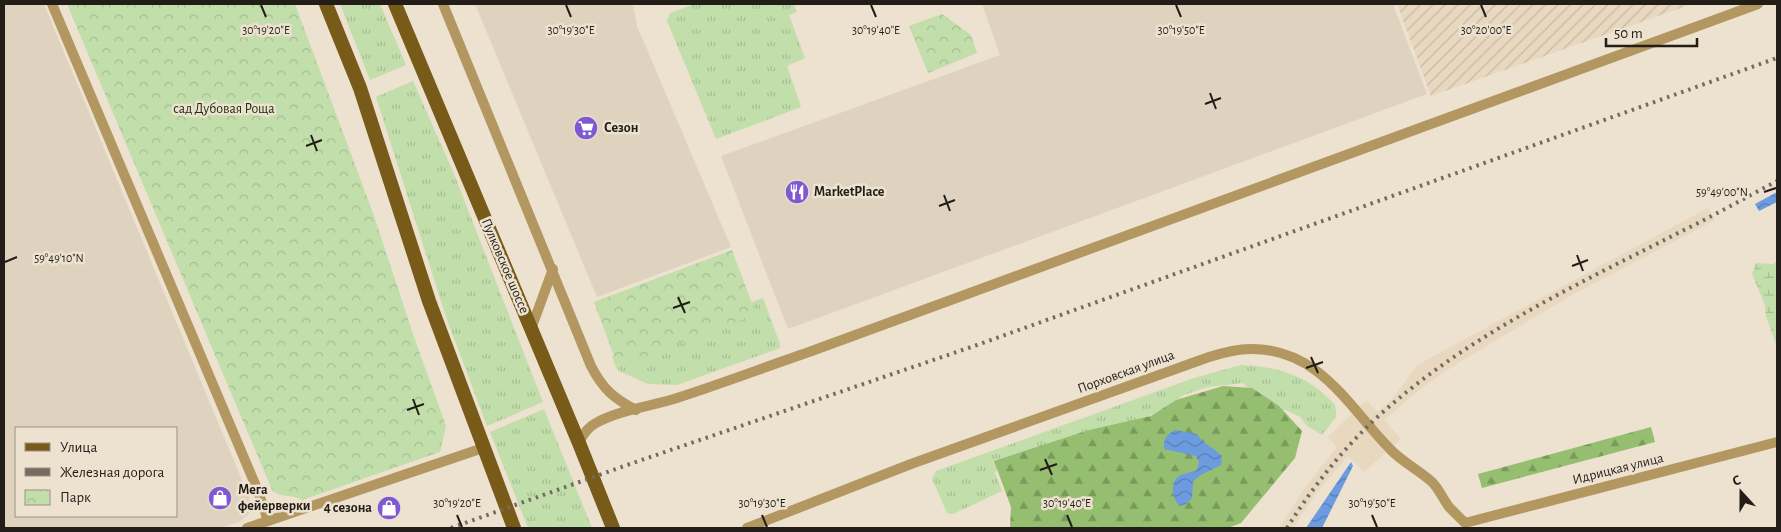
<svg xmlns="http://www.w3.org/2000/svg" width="1781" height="532" font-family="'Alegreya Sans',sans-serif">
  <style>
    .commercial { fill: #dfd3c0; fill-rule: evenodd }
    .industrial { fill: url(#industrial-furrows) }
    .built { fill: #e8d8bf }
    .grass { fill: url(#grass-tufts) }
    .forest { fill: url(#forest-firs) }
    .wetland { fill: url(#wetland-marsh) }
    .park { fill: url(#park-crowns) }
    .water { fill: url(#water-waves) }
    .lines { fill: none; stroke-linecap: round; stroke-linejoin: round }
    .minor { stroke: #b39761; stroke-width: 10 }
    .primary { stroke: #785a19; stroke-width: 14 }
    .rail { stroke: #736b60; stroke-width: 4; stroke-dasharray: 2.5 5; stroke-linecap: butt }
    .ticks { fill: none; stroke: #221d17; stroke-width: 2 }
    .labels { text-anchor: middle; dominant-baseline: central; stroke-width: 5; stroke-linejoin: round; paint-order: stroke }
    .park-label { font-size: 14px; fill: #203010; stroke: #ede1cf }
    .poi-label { font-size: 14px; font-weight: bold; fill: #221d17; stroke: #ede1cf; text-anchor: start }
    .street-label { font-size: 14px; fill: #221d17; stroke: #ede1cf }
    .ticks-label { font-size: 12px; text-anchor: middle; fill: #221d17; stroke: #ede1cf; stroke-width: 5; stroke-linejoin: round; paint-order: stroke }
  </style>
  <defs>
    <pattern id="industrial-furrows" width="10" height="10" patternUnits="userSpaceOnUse" patternTransform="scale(1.25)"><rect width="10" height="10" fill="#e8d8bf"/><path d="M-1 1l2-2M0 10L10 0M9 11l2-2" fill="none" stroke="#c7b9a3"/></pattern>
    <pattern id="grass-tufts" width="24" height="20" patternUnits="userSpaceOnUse" patternTransform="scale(1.25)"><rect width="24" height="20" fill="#c2deab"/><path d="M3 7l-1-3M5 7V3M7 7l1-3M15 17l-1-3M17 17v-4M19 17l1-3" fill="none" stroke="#a6be92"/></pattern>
    <pattern id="forest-firs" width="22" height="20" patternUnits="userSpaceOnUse" patternTransform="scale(1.25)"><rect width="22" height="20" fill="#95be70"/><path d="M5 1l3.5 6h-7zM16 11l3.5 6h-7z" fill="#799a5b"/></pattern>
    <pattern id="wetland-marsh" width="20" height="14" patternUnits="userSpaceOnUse" patternTransform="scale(1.25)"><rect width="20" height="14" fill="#c2deab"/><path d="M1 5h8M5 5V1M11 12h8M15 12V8" fill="none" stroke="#a6be92"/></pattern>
    <pattern id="park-crowns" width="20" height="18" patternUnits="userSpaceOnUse" patternTransform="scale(1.25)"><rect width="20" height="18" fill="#c2deab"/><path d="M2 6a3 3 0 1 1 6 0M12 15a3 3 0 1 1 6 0" fill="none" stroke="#a6be92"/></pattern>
    <pattern id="water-waves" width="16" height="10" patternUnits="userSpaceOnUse" patternTransform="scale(1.25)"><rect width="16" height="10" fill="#6c9bdf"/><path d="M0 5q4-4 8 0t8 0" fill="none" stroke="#587eb4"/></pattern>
  </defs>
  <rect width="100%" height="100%" fill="#ede1cf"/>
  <g class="commercial">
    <path d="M4,4H44L249,497L251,507L248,515L239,522L220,528H4ZM16,428H176V516H16Z"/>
    <polygon points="475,4 633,4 637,26 731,247 597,297"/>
    <polygon points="982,4 1393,4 1427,94 788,329 721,156 1000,55"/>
  </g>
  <polygon class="industrial" points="1397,4 1692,4 1431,96"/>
  <polygon class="built" points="1708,208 1715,220 1570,296 1458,363 1420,389 1384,420 1401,439 1364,472 1348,456 1314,496 1293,528 1279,528 1304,489 1337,447 1328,437 1366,400 1377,412 1395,396 1417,365"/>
  <g class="grass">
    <polygon points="340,4 380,4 406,65 370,80"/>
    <polygon points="694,4 794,4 797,12 789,15 805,58 787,66 801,107 716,139 667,21 670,13"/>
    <polygon points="413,81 454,174 543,402 487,426 446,317 376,97"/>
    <polygon points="763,298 780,344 780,348 677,385 648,384 619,371 615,365 612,356 616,353"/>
    <path d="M1241,365C1272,366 1305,374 1327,397C1329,399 1333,402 1335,405C1336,408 1336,413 1336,417L1322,435L1306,425L1300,417L1286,410H1275L1260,400L1243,383L1208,387L1184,395L1165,409L1120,429L1004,459L995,473L1002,491L953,514L947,513L932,479L936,471L1194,378Z"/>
    <polygon points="544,409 592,528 528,528 490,432"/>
  </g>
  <g class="forest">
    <polygon points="1223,386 1252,388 1279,406 1302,431 1295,458 1241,523 1228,528 1010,528 1011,507 994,461 1089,430 1151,416 1176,400"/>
    <polygon points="1651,427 1655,442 1482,488 1478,474"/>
  </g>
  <polygon class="wetland" points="1777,262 1777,347 1766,316 1765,305 1752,274 1756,263 1773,264"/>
  <g class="park">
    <path d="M67,4H295L373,213L413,334L446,426L440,452L302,500C289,493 283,499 272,490Z"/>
    <polygon points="942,14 971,35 977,53 928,73 909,26"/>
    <polygon points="732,250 756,314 618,367 594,302"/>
  </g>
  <g class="water">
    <polygon points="1777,192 1777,202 1759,211 1755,204"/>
    <path d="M1176,430L1197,434C1203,444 1214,448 1222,456L1221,465L1199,476L1193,482L1192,498L1186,504L1179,506C1173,498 1169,483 1179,476C1184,473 1191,472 1196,471L1199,463L1196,456L1164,449C1163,438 1167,434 1176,430Z"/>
    <polygon points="1351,462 1353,466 1322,528 1306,528"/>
  </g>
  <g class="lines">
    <g class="minor">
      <polyline points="52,4 258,491 268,521"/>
      <path d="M443,4L591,366C603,389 613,398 636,410"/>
      <polyline points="531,329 553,269"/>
      <path d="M579,443C583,434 588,427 596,423C619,410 652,406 677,398C721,384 765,367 809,352L1758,4"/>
      <polyline points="247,528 483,448"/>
      <path d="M747,528L911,464L1209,357C1222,353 1237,349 1250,349C1319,348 1348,406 1390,449C1402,462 1419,470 1432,482C1439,489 1443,499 1449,507C1454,512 1460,518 1465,523L1777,442"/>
    </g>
    <g class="primary">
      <polyline points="326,4 360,88 429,301 514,528"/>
      <polyline points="395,4 579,443 613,528"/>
    </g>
    <g class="rail">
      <polyline points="451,528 627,465 977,345 1777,58"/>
      <path d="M1287,528C1310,491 1338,455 1369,425C1458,340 1572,287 1680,232C1713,216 1745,198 1777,181"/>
    </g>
  </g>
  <path class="ticks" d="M261,5L266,17M566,5L571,17M871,5L876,17M1176,5L1181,17M1481,5L1486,17M1210,93L1216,109M1205,104L1221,98M311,135L317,151M306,146L322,140M1764,192L1776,188M944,195L950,211M939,206L955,200M1577,255L1583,271M5,262L17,257M1572,266L1588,260M678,297L685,313M673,308L690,302M1311,357L1318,373M1306,368L1323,362M413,399L419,415M407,410L424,404M1045,459L1052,475M1040,470L1057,464M457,515L462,527M762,515L767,527M1067,515L1072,527M1372,515L1377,527"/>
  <defs>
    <g id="supermarket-disc" transform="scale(1.25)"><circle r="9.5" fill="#7e59d3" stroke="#ede1cf"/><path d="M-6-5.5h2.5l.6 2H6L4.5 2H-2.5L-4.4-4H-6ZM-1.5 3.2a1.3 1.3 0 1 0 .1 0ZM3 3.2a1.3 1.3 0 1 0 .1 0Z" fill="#fff"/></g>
    <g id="restaurant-disc" transform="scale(1.25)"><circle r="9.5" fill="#7e59d3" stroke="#ede1cf"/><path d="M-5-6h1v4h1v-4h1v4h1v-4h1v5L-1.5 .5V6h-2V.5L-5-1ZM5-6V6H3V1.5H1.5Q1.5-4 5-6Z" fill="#fff"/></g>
    <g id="shop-disc" transform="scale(1.25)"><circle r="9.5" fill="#7e59d3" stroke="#ede1cf"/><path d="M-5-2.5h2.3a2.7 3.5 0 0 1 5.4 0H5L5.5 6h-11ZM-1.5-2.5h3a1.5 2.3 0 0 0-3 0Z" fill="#fff"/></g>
  </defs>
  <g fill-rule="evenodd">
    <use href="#supermarket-disc" x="586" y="128"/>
    <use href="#restaurant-disc" x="797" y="192"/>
    <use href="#shop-disc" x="220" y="498"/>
    <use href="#shop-disc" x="389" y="508"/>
  </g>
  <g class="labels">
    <g class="park-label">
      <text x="224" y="109">сад Дубовая Роща</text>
    </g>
    <g class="poi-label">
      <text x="604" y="128">Сезон</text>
      <text x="814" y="192">MarketPlace</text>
      <text x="238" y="490">Мега<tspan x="238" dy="16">фейерверки</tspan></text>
      <text x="372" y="508" text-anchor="end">4 сезона</text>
    </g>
    <g class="street-label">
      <text transform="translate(505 266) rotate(67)">Пулковское шоссе</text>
      <text transform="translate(1126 372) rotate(-20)">Порховская улица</text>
      <text transform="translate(1618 469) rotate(-14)">Идрицкая улица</text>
    </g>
  </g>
  <g class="ticks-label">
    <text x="266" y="34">30°19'20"E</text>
    <text x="571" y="34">30°19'30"E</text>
    <text x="876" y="34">30°19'40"E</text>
    <text x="1486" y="34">30°20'00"E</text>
    <text x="1181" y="34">30°19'50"E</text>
    <text x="1722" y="196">59°49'00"N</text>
    <text x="59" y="262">59°49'10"N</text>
    <text x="457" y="507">30°19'20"E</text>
    <text x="762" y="507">30°19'30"E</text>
    <text x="1067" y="507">30°19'40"E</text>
    <text x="1372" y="507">30°19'50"E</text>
  </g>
  <rect width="1781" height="532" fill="none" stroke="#221d17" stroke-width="10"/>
  <rect x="15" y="427" width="162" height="90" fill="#ede1cf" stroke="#9c9385"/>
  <rect x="25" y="443" width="25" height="8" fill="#785a19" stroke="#9c9385"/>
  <text x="60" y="452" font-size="15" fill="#221d17">Улица</text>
  <rect x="25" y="468" width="25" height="8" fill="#736b60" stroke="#9c9385"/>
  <text x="60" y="477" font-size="15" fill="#221d17">Железная дорога</text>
  <rect x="25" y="490" width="25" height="15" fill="url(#park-crowns)" stroke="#9c9385"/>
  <text x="60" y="502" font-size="15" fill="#221d17">Парк</text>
  <g transform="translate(1741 492) rotate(339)" stroke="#ede1cf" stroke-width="4" paint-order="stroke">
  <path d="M0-4L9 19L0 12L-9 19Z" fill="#221d17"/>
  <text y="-8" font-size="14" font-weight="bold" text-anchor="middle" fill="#221d17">С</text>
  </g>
  <path d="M1606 38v8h91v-8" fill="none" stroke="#221d17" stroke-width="2.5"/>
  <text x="1614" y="38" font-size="15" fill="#221d17" stroke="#ede1cf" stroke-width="4" paint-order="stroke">50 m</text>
</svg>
